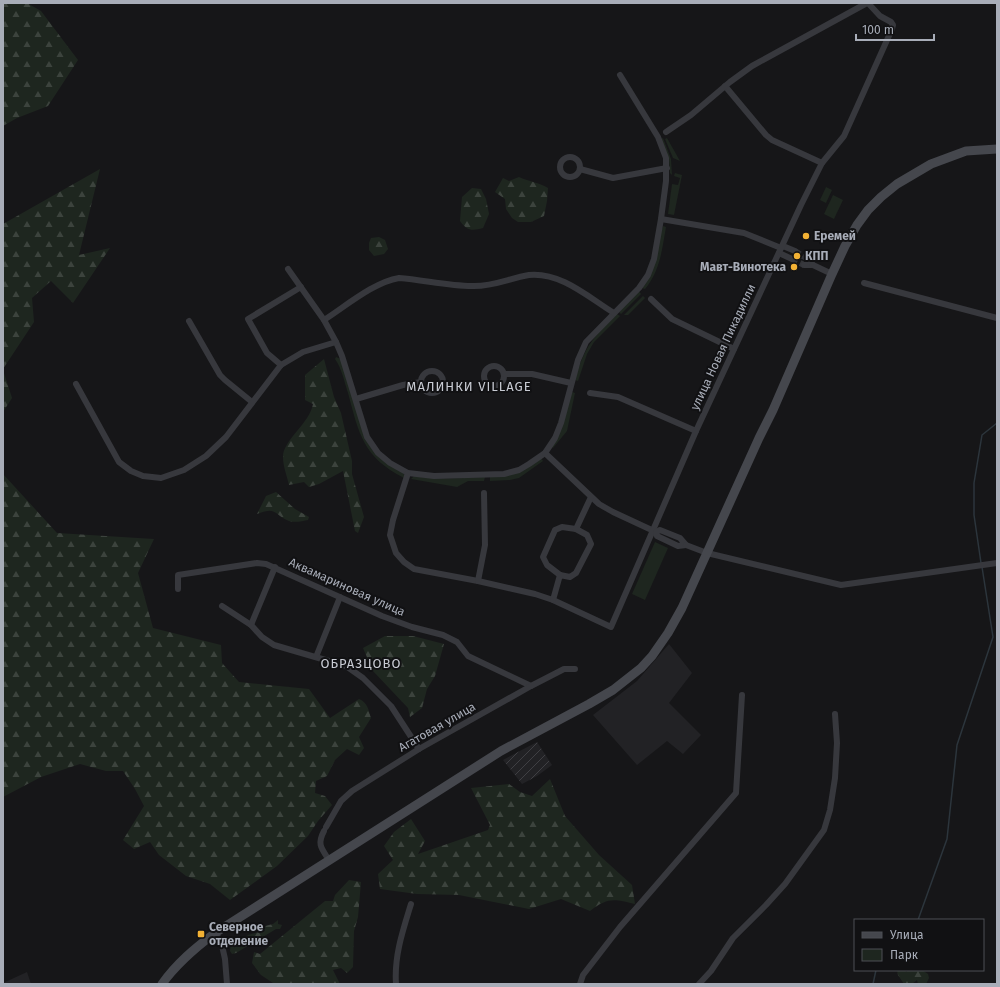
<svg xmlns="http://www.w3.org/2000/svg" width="1000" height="987" font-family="'Fira Sans',sans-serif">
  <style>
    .built { fill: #222225 }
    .industrial { fill: url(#industrial-furrows) }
    .green { fill: #1e261f }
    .forest { fill: url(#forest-firs) }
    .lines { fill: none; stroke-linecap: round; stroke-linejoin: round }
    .stream { stroke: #2c353c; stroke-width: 1.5 }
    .street-tunnel { stroke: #333438; stroke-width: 6; stroke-dasharray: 6 3; stroke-linecap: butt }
    .street { stroke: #37383d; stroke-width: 6 }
    .secondary { stroke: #45474d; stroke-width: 9 }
    .poi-dot { fill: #f2b134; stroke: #111113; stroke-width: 1.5 }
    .labels { text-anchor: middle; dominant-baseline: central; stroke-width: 4; stroke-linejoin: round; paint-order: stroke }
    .poi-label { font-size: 12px; font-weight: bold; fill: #a8adb8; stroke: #111113; text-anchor: start }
    .street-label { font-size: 12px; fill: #a8adb8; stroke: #111113 }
    .neighbourhood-label { font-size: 13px; letter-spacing: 1px; fill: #c9ccd4; stroke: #111113 }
  </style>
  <defs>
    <pattern id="industrial-furrows" width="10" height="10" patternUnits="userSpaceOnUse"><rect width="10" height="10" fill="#222225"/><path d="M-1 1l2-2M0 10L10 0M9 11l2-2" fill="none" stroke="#3f3f43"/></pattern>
    <pattern id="forest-firs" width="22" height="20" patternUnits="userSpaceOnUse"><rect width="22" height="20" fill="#1e261f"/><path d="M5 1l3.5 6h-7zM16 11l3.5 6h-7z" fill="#3c433d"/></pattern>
  </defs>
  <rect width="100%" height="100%" fill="#161618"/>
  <g class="built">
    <polygon points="669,644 692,673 669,703 701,735 683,754 667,741 637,765 593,715 637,681"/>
    <polygon points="27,972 31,984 3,984 3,983"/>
  </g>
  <polygon class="industrial" points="537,742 552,765 537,776 522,784 503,760"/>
  <g class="green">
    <polygon points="663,138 671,159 672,175 670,173 669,159 661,139"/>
    <polygon points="667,138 680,161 673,158 665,139"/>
    <polygon points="675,173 682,175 674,215 668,214 672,184 678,185 680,178 674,176"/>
    <polygon points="826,187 832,190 826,203 820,200"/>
    <polygon points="833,195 843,200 834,219 824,214"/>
    <path d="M663,226L666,227C662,250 660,271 645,289L642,288Z"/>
    <polygon points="639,291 641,294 621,314 619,312"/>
    <polygon points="643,296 645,298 628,315 624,315"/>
    <path d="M617,314L620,316L594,342L587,354L578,381L575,380C585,345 593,338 617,314Z"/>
    <path d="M336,357L341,359L366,439L403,473L405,475L404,478C363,457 359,434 348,393C344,381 342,369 335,359Z"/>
    <polygon points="572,392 575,393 567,431 553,448 552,447"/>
    <path d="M541,458L543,461L519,478L510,480L490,481V477C512,473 523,473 541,458Z"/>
    <path d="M414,476C438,480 461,478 485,477L484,481H468L457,487L411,479Z"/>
    <polygon points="655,542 668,548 645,600 632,594"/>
  </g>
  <g class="forest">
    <polygon points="3,3 27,3 41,11 78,60 48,106 17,118 3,126"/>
    <polygon points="100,169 79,255 110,248 73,303 51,281 32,298 34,322 3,369 3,224"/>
    <path d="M519,177C530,182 538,182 548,188L547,201L544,216L531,222H518L512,218L506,209L505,199L495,192L503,178L509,181Z"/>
    <path d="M472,188L481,189L486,199L489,214L483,228C472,231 467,231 460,221L462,197Z"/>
    <polygon points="379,237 385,240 388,249 384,254 374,256 369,250 369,243 371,238"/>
    <path d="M324,359L334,397L341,413L352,461V474L364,517L358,533L355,531L343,471L319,484L309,487L304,482L289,485C287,476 283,466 283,457C283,440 310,423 313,404L305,400V375Z"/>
    <polygon points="3,370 12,398 3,412"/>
    <path d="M3,474L57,533L154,539L138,573L153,628L221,645L222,663L239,682L309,689L330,718L359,699C368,703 368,709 371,718L359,737L364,748L359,755L347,749L335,760L327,776L316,781L315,793L325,796L332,805L318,821L308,836L277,866L230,900L210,884L186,876L159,855L150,842L134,849L123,840L144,806L135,789L123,771H106L80,764L41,777L3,797Z"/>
    <path d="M276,492L295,509L309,517L308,520C303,521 294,523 289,521C273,514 277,506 257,514L266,496Z"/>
    <polygon points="385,636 413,636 444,644 435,676 427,689 422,708 410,717 408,708 373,671 363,648"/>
    <path d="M550,779L565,816L599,855L632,885L635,904C614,899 608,897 590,911L561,899L529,909L459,895L417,894L380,889L378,874L393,860L384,846L394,832L411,819L425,841L418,854L488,830L490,825L471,788L509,784L520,792L532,796Z"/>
    <polygon points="349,880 361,882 358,917 354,931 353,967 347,973 341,968 333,970 340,984 272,984 273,983 261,975 252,963 254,952 260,954 325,901 333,901 335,895"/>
    <polygon points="278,920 278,924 282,925 280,929 276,929 236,953 232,954 230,951 231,940 245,938 248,935 259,932 265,926 273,924"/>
    <polygon points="897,970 903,970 907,972 907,970 922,970 928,974 929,978 926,984 918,984 917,980 912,984 904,984 898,975"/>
  </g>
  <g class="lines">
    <g class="stream">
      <polyline points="981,563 974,515 974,483 982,435 997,423"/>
      <polyline points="918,920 947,839 957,745 993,637 982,567"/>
      <polyline points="873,984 876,970"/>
    </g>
    <g class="street-tunnel">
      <polyline points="795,251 806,258"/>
      <polyline points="792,259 804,265"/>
    </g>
    <g class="street">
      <polyline points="725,86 766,135 772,140 822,163"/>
      <polyline points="666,132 691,115 730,82 752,66 867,3"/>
      <circle cx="570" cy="167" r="10"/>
      <polyline points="580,169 613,178 667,168"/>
      <polyline points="661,219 744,233 781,248"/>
      <polyline points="783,246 795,251"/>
      <polyline points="779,253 792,259"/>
      <polyline points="804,265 813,265 806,258"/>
      <polyline points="813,265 832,274"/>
      <polyline points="288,269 324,320 336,342 342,356 367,437 378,453 390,463 408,473 434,476 504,474 519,470 529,464 545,453 555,438 561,423 578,360 586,342 639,288 648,275 654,259 661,219 666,181 666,158 658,137 620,75"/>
      <polyline points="864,283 997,318"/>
      <polyline points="651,299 672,319 734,349"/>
      <path d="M324,320C346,306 374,282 399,278C424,280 448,286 472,286C492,287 510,278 529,275C561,272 588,297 614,313"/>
      <polyline points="189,321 220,375 225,380 252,402"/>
      <polyline points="281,365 267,353 248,319 301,287"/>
      <circle cx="494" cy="376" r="10"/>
      <circle cx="432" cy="382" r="11"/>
      <polyline points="504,374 532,374 571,383"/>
      <polyline points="76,384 119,462 131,471 143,476 161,478 184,470 206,456 226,437 281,365 303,352 336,342"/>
      <polyline points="590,393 618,397 696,431"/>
      <polyline points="356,399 403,385 421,382"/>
      <polyline points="545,453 599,504 613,512 656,532"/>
      <polyline points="408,473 393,520 390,535 396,553 404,562 414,569 478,581 535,594 553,600 611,627 696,431 801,205 822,163 844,136 892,29 893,25 891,22 880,16 868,3"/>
      <polygon points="660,530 680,538 686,545 678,546 657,536 656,532"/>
      <polyline points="686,545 707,553 841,585 997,563"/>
      <polyline points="560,575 547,565 543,557 555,530 562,527 576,529"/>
      <polyline points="478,581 485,545 484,493"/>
      <polyline points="178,589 178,575 257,563 266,564 382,616 412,627 443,635 457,642 468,656 531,686"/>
      <polyline points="553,600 560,575 570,577 576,573 591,544 587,535 576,529 591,497"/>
      <polyline points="222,606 251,625 262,637 274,645 346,666 363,678 391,706 419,749"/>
      <polyline points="251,625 275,567"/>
      <polyline points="316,657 340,597"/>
      <polyline points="326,827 341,801 352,791 419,749 531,686 564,669 575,669"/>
      <path d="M324,831C317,844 321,848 329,860"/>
      <polyline points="215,933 221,941 225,959 227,984"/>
      <path d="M396,984C394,956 403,930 411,904"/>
      <polyline points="580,984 583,975 620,927 736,793 742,695"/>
      <polyline points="699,984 711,971 733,938 766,905 785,884 824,830 830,810 835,778 837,743 835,714"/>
    </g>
    <path class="secondary" d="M162,984C177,963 195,948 215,933L501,751L589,704L613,690L641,668L652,656L668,633L682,608L759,438L773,410L832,274L845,246L857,225L868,210L881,197L897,184L931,164L966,151L997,149"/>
  </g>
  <g class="poi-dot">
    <circle cx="806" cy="236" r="4"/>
    <circle cx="797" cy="256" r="4"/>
    <circle cx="794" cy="267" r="4"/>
    <rect x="197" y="930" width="8" height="8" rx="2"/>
  </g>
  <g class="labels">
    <g class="poi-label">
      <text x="814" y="236">Еремей</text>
      <text x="805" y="256">КПП</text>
      <text x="786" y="267" text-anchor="end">Мавт-Винотека</text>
      <text x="209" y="927">Северное<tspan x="209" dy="14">отделение</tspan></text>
    </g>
    <g class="street-label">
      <text transform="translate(723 347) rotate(-65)">улица Новая Пикадилли</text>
      <text transform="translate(347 587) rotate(24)">Аквамариновая улица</text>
      <text transform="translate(437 727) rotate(-30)">Агатовая улица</text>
    </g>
    <g class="neighbourhood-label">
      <text x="469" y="386">МАЛИНКИ VILLAGE</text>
      <text x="361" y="663">ОБРАЗЦОВО</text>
    </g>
  </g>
  <rect width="1000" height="987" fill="none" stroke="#a8adb8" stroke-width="8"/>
  <rect x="854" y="919" width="130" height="52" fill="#111113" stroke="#4d4f55"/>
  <rect x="862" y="932" width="20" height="6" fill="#45474d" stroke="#4d4f55"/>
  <text x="890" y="939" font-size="12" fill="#a8adb8">Улица</text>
  <rect x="862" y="949" width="20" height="12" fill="#1e261f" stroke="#4d4f55"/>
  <text x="890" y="959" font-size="12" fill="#a8adb8">Парк</text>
  <path d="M856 34v6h78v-6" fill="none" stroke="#a8adb8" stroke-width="2"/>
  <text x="862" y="34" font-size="12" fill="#a8adb8" stroke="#111113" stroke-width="3" paint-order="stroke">100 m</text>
</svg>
